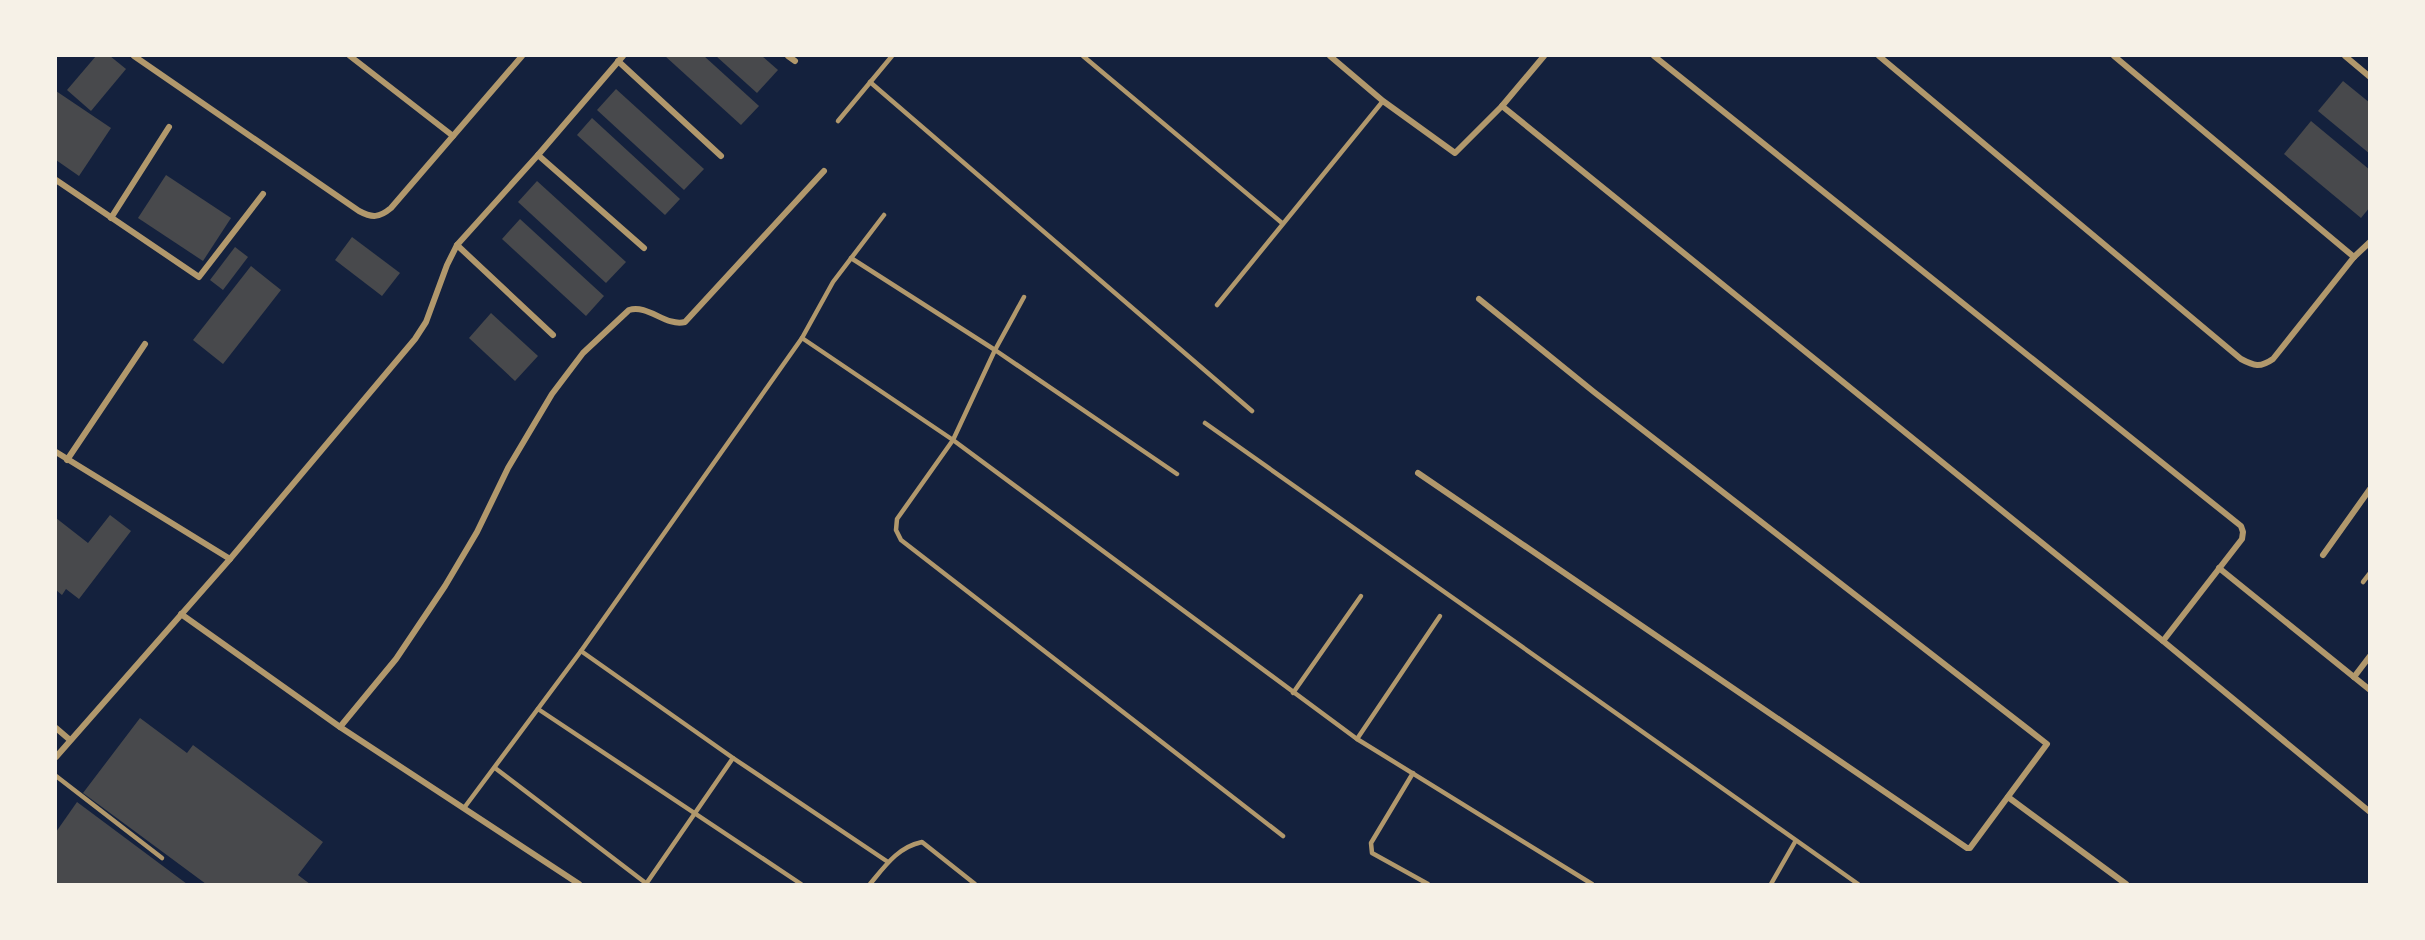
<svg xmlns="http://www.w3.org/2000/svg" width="2425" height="940" font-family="Inter,sans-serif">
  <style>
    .building { fill: #48494c }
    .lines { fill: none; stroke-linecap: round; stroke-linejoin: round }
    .service { stroke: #b1986c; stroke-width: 4.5 }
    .minor { stroke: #b1986c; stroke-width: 6 }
  </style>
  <rect width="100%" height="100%" fill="#14213d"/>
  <g class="building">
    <polygon points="96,56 110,56 126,69 91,111 67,90"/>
    <polygon points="665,56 704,56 759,106 741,125"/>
    <polygon points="716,56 762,56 778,70 757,93"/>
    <polygon points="2343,81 2370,103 2370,154 2318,111"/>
    <polygon points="616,89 704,169 684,190 597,110"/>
    <polygon points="56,91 111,128 79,176 56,160"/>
    <polygon points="592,118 680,199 665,215 577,135"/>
    <polygon points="2311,121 2370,170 2370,207 2361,218 2284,154"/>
    <polygon points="166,175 231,218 203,261 138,218"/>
    <polygon points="537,181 626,262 606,283 518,202"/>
    <polygon points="520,219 604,296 586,316 502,239"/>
    <polygon points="352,237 400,273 382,296 335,260"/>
    <polygon points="235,247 248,257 223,290 210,280"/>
    <polygon points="251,266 281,290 223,364 193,340"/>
    <polygon points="491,313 538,356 515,381 469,338"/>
    <polygon points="110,515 131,531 79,599 66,589 62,595 56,590 56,518 88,543"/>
    <polygon points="140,718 187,753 193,745 323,842 298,875 310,884 206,884 83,793"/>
    <polygon points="77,802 187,884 56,884 56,832"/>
  </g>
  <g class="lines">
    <g class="service">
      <polyline points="1083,56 1282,223"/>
      <polyline points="870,82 1252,411"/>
      <polyline points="838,121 892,56"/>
      <polyline points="851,258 995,350 1177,474"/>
      <polyline points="1024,297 995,350 953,440 897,519 896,530 901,540 1283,836"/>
      <polyline points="1217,305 1383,101"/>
      <polyline points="802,338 953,440 1357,739 1592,884"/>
      <polyline points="1205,423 1858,884"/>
      <polyline points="2363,582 2370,573"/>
      <polyline points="581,651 733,758 888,862"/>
      <polyline points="1293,693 1361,596"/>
      <polyline points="538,709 801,884"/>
      <polyline points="1357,739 1440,616"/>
      <polyline points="495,768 647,884"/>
      <polyline points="1413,773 1371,843 1372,853 1428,884"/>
      <polyline points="56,776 162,858"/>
      <polyline points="464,808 581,651 802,338 833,282 884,215"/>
      <polyline points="646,884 733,758"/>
      <path d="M870,884C885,866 898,847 922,842L975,884"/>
      <polyline points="1771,884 1795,842"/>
    </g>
    <g class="minor">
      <path d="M134,56L359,211C372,218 379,218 391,208L522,56"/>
      <polyline points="350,56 453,136"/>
      <polyline points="788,56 795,61"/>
      <polyline points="1330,56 1383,101 1455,153 1502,106 1544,56"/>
      <polyline points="1654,56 2241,526 2243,532 2242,539 2163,641"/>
      <path d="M1879,56L2241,359C2254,366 2260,368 2273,359L2354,257L2370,242"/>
      <polyline points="2114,56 2354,257"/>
      <polyline points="2345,56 2370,77"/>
      <polyline points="618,61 721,156"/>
      <polyline points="1502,106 2163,641 2370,812"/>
      <polyline points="538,155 644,248"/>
      <polyline points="56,180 199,277 263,194"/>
      <polyline points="111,218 169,127"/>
      <polyline points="457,245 553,335"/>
      <polyline points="56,452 230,559"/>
      <polyline points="67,460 145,344"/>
      <polyline points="1418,473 1967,848 1970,848 2047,744 1594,392 1479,299"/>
      <polyline points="2323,555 2370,489"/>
      <polyline points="2219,568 2370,690"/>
      <polyline points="181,614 340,727 579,884"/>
      <polyline points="2354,677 2370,656"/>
      <path d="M340,727L396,659L445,586L477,532L508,468L552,394L583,353L629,310C648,304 666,327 685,322L824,171"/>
      <polyline points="56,728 70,740"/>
      <polyline points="56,757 230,559 415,339 426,322 447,265 457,245 538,155 623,56"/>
      <polyline points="2008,797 2126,884"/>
    </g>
  </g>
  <rect width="2425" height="940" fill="none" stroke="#f6f1e7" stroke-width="114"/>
</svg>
